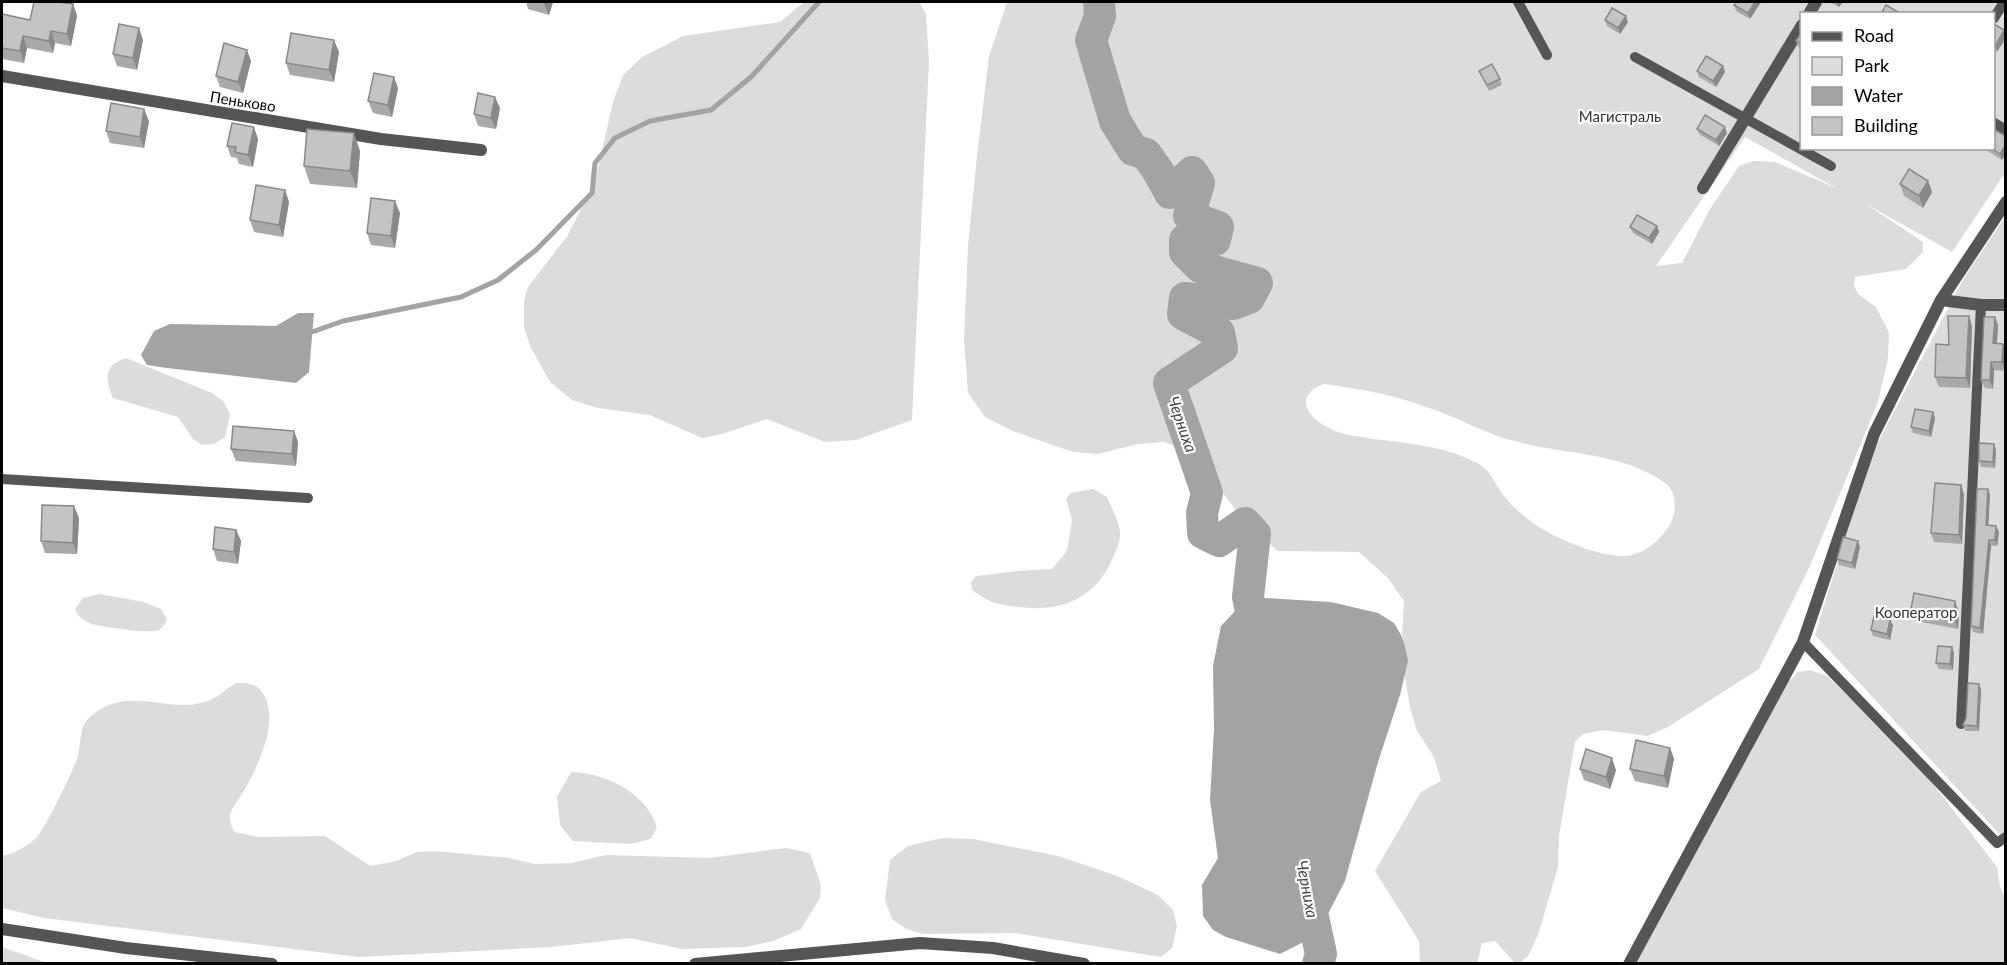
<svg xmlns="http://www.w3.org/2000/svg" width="2007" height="965" font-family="Lato,sans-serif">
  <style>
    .green { fill: #dcdcdc; fill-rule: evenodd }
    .water { fill: #a3a3a3 }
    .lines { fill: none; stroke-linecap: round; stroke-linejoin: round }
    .stream { stroke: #a3a3a3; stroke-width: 5 }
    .river { stroke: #a3a3a3; stroke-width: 32 }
    .lane { stroke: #555; stroke-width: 10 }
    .street { stroke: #555; stroke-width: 12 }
    .wall { fill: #a9a9a9 }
    .shaded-wall { fill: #898989 }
    .building { fill: #c4c4c4; stroke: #898989; stroke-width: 1.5 }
    .labels { text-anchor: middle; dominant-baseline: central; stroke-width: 4.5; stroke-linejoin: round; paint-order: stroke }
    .street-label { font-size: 15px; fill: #000; stroke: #fff }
    .park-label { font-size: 15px; fill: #333; stroke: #fff }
    .water-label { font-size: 16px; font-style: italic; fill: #444; stroke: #fff }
  </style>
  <rect width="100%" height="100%" fill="#fff"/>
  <g class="green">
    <polygon points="804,2 919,2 926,14 929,62 912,420 856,440 825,442 767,419 722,434 702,438 650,415 598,408 572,400 550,382 530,346 524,327 524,300 528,287 568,235 595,181 613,102 623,75 642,57 683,36 780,22"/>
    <path d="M1007,2H2005V173L1952,252L1866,204L1923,242V252L1906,269L1855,277L1854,285L1858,294L1876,307L1889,333L1888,358L1878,402L1810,566L1759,669L1668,727L1648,736L1603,730L1583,734L1575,742L1559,836L1558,867L1538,935L1528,956L1519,963H1515L1495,941L1482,943L1477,963H1420L1419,941L1375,871L1421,792L1441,781L1434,757L1416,729L1410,707L1401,654L1404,601L1388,578L1359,552L1278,551L1248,525L1222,492L1204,461L1189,450L1164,442L1138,444L1098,454L1073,452L1015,432L985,417L968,393L964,340L968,246L977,156L989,56ZM1802,14H1994V148H1802ZM1745,137L1836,188L1775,162L1754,161L1739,166L1710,209L1682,263L1656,266ZM1324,384C1360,389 1395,395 1429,408C1459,418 1488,435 1518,442C1567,455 1622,452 1665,483C1676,491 1677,508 1672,520C1664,538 1645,555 1624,556C1598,557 1548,536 1528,519C1520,513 1511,505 1505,497C1493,483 1492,469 1473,461C1441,445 1402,443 1367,438C1359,436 1349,436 1341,433C1328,429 1300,414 1307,397C1310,391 1317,386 1324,384Z"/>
    <polygon points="2005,217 2005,840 1815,635 1869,459 1964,278"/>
    <path d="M126,358L212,393L223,401L230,414L225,437L214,444L202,445L193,439L178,417L113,398C105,379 103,365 126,358Z"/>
    <path d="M1093,489L1107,497C1111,507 1119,521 1120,532C1121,542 1115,553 1111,562C1092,601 1059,612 1019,607C997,604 991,604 972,590L971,582L976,576L1018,571L1052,569L1067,551L1072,520L1066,499L1070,493Z"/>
    <path d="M99,594L144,602L161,609L167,619C165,623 163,628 159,630C151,634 102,627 92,624C84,621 77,616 75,609L83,598Z"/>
    <polygon points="1810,670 1827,676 1913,758 1997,867 2000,886 2005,900 2005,963 1630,964 1788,682 1798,672"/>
    <path d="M236,683C250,683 260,684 266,699C277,726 258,766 244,791C240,798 232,807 230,815C229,821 232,828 235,832L259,837L325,836L370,866L396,861L417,852L435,851L509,858L535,864L572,863L606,855L709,858L786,848L810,853L821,885L820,898L801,929L773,941L746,947L682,949L630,938L552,947L358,957L44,918L2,908V856C15,853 27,847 37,837C44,830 73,771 77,759C81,748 79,729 87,720C124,682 164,714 205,702C217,699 225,689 236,683Z"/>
    <path d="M571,772C606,773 647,793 657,828L650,839L631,844L573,841L560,825L557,797Z"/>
    <polygon points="942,838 973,839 1058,856 1120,877 1158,895 1173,910 1177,926 1172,948 1161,957 1015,933 923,934 906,929 892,919 885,900 890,860 908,846"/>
    <polygon points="2,947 47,963 2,963"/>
  </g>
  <g class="water">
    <polygon points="298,313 314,313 309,372 296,383 167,368 147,365 141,355 154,331 170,324 276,326"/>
    <polygon points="1248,597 1331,602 1378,613 1394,623 1401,635 1405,646 1408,661 1400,695 1378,762 1345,881 1317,935 1280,954 1226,937 1213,930 1203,916 1202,885 1218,858 1210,800 1214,729 1213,666 1221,626"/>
  </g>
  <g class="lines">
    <polyline class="stream" points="312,332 343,321 461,297 498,280 536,250 592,193 595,163 615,138 650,121 711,110 751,77 819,2"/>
    <g class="river">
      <polyline points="1099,2 1100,16 1091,40 1115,121 1133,150 1146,154 1158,171 1170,193 1192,172 1199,183 1189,216 1218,227 1215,240 1185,240 1185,252 1200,267 1257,283 1249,298 1233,304 1185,298 1183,314 1219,333 1222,348 1169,383 1207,493 1202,513 1203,533 1219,541 1245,523 1255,534 1248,597 1257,639"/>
      <polyline points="1308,894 1321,954 1318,964"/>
    </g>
    <g class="lane">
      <polyline points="1518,2 1547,55"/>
      <polyline points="1994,18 2004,2"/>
      <polyline points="1635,57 1831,166"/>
      <polyline points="2,479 308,498"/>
      <polyline points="1803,642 1997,843 2006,837"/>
      <polyline points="1961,724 1981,305"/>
    </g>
    <g class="street">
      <polyline points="1809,14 1816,2"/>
      <polyline points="2,76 381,139 481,150"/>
      <polyline points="1994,124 2006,131"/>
      <polyline points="1703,188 1802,25"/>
      <polyline points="1941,300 1981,305 2006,305"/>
      <polyline points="2,929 126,948 272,964"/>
      <polyline points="695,964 920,943 993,948 1084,964"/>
      <polyline points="1629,964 1803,642 1874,434 1941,300 2006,202"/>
    </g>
  </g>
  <g class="wall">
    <polygon points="526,2 553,2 549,15 528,9"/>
    <polygon points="1761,2 1750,19 1736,11 1734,5"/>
    <polygon points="1829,2 1843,2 1839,7"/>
    <polygon points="73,4 77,16 71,46 55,43 53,53 27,48 24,63 2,59 2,14 30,20"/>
    <polygon points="1605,20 1628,22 1620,34 1607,26"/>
    <polygon points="1802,32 1802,49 1798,47 1796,41"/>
    <polygon points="143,40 137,70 117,66 113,54"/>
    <polygon points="339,52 334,82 290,75 286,63"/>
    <polygon points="251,61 243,93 220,87 216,76"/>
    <polygon points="1723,66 1725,72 1716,87 1699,77 1697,71"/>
    <polygon points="1479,71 1500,79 1502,85 1489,91"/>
    <polygon points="398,88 392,117 373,113 368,101"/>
    <polygon points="500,108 496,129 478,126 474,114"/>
    <polygon points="149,121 144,148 110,143 106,131"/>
    <polygon points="1697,129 1727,133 1719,146 1699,134"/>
    <polygon points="2006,136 2006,153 2002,160 1988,151 1987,148 1994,148"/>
    <polygon points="258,139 253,167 239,164 237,158 231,157 227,146"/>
    <polygon points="360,151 357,188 310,184 304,166"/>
    <polygon points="1928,181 1932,192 1923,208 1904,196 1900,184"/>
    <polygon points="285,190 289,202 283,237 254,232 250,220"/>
    <polygon points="400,213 395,248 371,245 367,233"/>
    <polygon points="1657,226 1659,232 1652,244 1633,233 1630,227"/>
    <polygon points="1998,325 1997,343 2006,350 2005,371 1994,370 1993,389 1985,388 1981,380"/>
    <polygon points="1972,326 1970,388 1939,387 1935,377 1949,345"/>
    <polygon points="1933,412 1935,418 1931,437 1913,433 1911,427"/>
    <polygon points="294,431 298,442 296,466 236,461 231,449"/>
    <polygon points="1996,450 1995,468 1981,467 1979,461"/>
    <polygon points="1988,489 1990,495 1988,525 1999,532 1997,546 1991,546 1983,634 1973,632 1971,626"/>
    <polygon points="1964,494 1962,544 1934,542 1931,533"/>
    <polygon points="79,518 77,554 45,553 41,541"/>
    <polygon points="236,530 241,541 238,564 217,561 213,549"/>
    <polygon points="1860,547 1855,569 1839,565 1837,559"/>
    <polygon points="1911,609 1959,613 1958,629 1916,621"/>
    <polygon points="1893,625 1890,640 1873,636 1871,630"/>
    <polygon points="1952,647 1954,653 1953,670 1939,669 1936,663"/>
    <polygon points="1981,690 1979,731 1965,731 1963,725"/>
    <polygon points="1670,748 1674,759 1668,788 1635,781 1630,769"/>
    <polygon points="1580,769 1616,770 1610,789 1584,780"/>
  </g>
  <g class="shaded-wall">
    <polygon points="545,2 553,2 549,15 544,4"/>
    <polygon points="1755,2 1761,2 1750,19 1748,13"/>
    <polygon points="1837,2 1843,2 1839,7"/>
    <polygon points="73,4 77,16 71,46 67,34"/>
    <polygon points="1626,16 1628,22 1620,34 1618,28"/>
    <polygon points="139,28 143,40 137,70 133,58"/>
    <polygon points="2004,30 2006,38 1997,52 1995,46"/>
    <polygon points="51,31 55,43 53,53 49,41"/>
    <polygon points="23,36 27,48 24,63 20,51"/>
    <polygon points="334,40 339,52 334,82 329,70"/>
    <polygon points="247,50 251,61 243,93 238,82"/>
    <polygon points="1723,66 1725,72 1716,87 1713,81"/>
    <polygon points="394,77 398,88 392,117 388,105"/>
    <polygon points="495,97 500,108 496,129 491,118"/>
    <polygon points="144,109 149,121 144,148 140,137"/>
    <polygon points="254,127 258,139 253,167 248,155"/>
    <polygon points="1725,127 1727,133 1719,146 1716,140"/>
    <polygon points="354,133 360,151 357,188 350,171"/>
    <polygon points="2006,144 2006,153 2002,160 2000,154"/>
    <polygon points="1928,181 1932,192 1923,208 1919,196"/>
    <polygon points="285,190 289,202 283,237 279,225"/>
    <polygon points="395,201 400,213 395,248 391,236"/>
    <polygon points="1657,226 1659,232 1652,244 1649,238"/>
    <polygon points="1969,316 1972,326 1970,388 1966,378"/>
    <polygon points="1995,317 1998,325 1996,352 1993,343"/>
    <polygon points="2003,344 2006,350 2005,371 2002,362"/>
    <polygon points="1991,362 1994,370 1993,389 1990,380"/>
    <polygon points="1933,412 1935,418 1931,437 1929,431"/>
    <polygon points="294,431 298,442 296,466 292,454"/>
    <polygon points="1994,444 1996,450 1995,468 1993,462"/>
    <polygon points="1961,485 1964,494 1962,544 1959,535"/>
    <polygon points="1988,489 1990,495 1988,531 1986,525"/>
    <polygon points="74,506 79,518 77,554 73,543"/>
    <polygon points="1996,526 1999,532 1997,546 1995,540"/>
    <polygon points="236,530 241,541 238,564 234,552"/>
    <polygon points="1989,540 1991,546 1983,634 1980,628"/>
    <polygon points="1858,541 1860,547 1855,569 1852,563"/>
    <polygon points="1955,601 1959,613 1958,629 1954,618"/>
    <polygon points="1890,620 1893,625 1890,640 1887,634"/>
    <polygon points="1952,647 1954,653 1953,670 1950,664"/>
    <polygon points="1979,684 1981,690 1979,731 1977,726"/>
    <polygon points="1670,748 1674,759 1668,788 1664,776"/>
    <polygon points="1612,758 1616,770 1610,789 1606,777"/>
  </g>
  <g class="building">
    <polygon points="34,2 58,2 73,4 67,34 51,31 49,41 23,36 20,51 2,48 2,14 30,20"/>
    <polygon points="1736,2 1755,2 1748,13 1734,5"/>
    <polygon points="1886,5 1898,12 1898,14 1881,14"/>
    <polygon points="1612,8 1626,16 1618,28 1605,20"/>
    <polygon points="119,24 139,28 133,58 113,54"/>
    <polygon points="1994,24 2004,30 1995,46 1994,45"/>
    <polygon points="1802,32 1802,44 1796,41"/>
    <polygon points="291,33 334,40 329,70 286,63"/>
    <polygon points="224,43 247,50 238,82 216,76"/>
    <polygon points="1706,56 1723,66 1713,81 1697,71"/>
    <polygon points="1492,64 1500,79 1487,85 1479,71"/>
    <polygon points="374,73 394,77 388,105 368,101"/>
    <polygon points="478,93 495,97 491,118 474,114"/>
    <polygon points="111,103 144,109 140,137 106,131"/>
    <polygon points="1705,115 1725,127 1716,140 1697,129"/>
    <polygon points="232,123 254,127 248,155 235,152 236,147 227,146"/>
    <polygon points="307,129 354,133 350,171 304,166"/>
    <polygon points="1995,130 2006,136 2006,144 2000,154 1991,148 1994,148 1994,133"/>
    <polygon points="1909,169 1928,181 1919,196 1900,184"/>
    <polygon points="256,185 285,190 279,225 250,220"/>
    <polygon points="371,198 395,201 391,236 367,233"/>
    <polygon points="1637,215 1657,226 1649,238 1630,227"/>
    <polygon points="1948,316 1969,316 1966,378 1935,377 1936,344 1949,345"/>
    <polygon points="1984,317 1995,317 1993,343 2003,344 2002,362 1991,362 1990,380 1981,380"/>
    <polygon points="1915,409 1933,412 1929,431 1911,427"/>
    <polygon points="233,426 294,431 292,454 231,449"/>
    <polygon points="1979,443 1994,444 1993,462 1979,461"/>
    <polygon points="1935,483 1961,485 1959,535 1931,533"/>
    <polygon points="1977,489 1988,489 1986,525 1996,526 1995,540 1989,540 1980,628 1971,626"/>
    <polygon points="42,505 74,506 73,543 41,541"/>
    <polygon points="215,527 236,530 234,552 213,549"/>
    <polygon points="1843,537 1858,541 1852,563 1837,559"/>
    <polygon points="1914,593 1955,601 1954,618 1911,609"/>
    <polygon points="1874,616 1890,620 1887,634 1871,630"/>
    <polygon points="1938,646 1952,647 1950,664 1936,663"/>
    <polygon points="1968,683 1979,684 1977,726 1963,725 1966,718"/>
    <polygon points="1636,740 1670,748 1664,776 1630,769"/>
    <polygon points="1586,749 1612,758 1606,777 1580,769"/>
  </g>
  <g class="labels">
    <g class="street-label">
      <text transform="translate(243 101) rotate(9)">Пеньково</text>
    </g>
    <g class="park-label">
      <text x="1620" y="116">Магистраль</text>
      <text x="1916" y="612">Кооператор</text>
    </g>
    <g class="water-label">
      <text transform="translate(1183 424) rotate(71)">Черниха</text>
      <text transform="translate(1308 889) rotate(79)">Черниха</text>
    </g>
  </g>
  <rect width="2007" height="965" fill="none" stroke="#000000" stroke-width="6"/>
  <rect x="1800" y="12" width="195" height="138" fill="#ffffff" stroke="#999999" stroke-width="1.5"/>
  <rect x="1812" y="32" width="30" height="9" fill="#555555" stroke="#999999" stroke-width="1.5"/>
  <text x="1854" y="42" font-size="18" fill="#000000">Road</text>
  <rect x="1812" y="57" width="30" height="18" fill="#dcdcdc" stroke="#999999" stroke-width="1.5"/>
  <text x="1854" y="72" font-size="18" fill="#000000">Park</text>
  <rect x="1812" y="87" width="30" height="18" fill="#a3a3a3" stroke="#999999" stroke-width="1.5"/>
  <text x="1854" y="102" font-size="18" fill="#000000">Water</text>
  <rect x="1812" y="117" width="30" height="18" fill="#c4c4c4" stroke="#999999" stroke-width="1.5"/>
  <text x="1854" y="132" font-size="18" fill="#000000">Building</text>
</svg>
